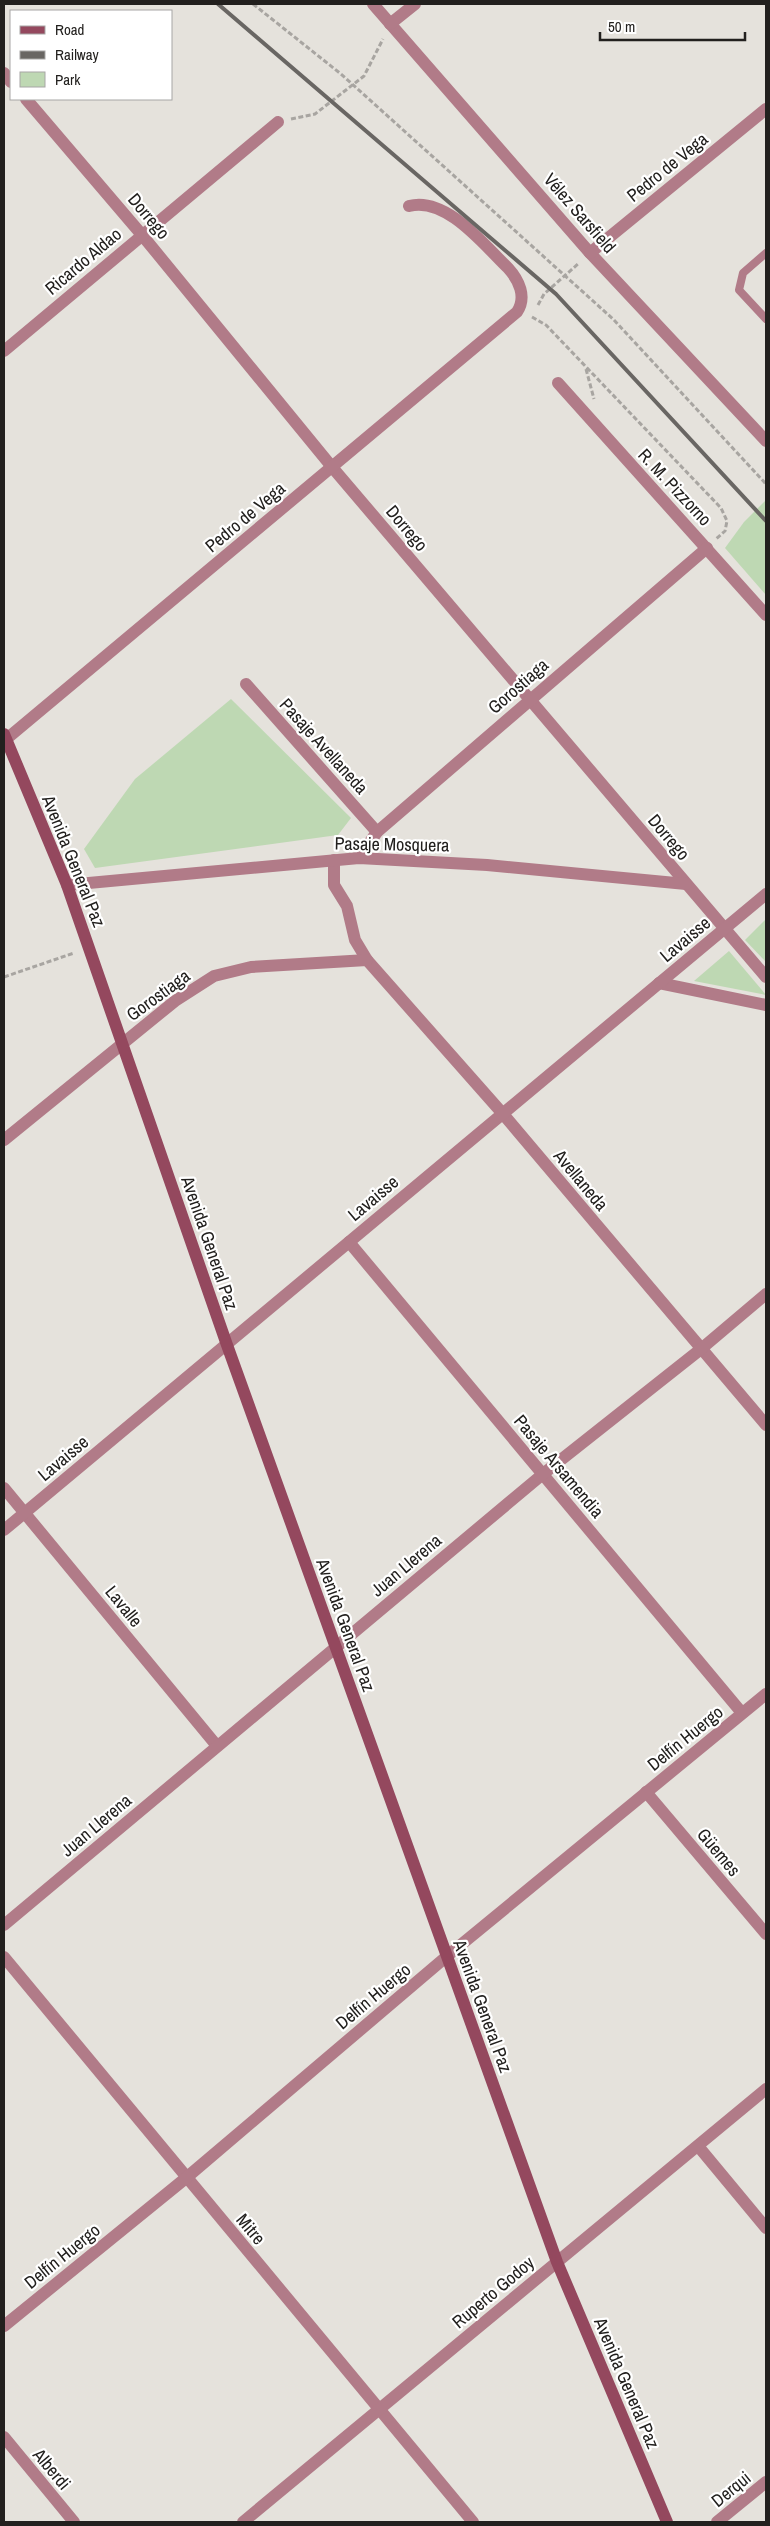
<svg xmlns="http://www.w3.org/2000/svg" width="770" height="2526" font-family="'Archivo Narrow',sans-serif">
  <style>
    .green { fill: #bed8b3 }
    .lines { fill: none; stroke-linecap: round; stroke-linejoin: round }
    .path { stroke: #a8a5a1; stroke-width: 3; stroke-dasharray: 5 2.5; stroke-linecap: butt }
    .lane { stroke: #b17b88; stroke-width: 8 }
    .street { stroke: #b17b88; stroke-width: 12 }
    .secondary { stroke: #94485e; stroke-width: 12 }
    .rail { stroke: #696663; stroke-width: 4 }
    .labels { text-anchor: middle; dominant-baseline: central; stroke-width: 4.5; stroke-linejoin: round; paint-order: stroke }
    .street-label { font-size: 18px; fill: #22201e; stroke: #fff }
  </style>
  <rect width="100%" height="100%" fill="#e5e2dc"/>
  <g class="green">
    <polygon points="766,500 766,595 725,548 744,522"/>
    <polygon points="231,699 351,818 338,835 95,868 84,849 135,779"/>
    <polygon points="766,919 766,962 745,940"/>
    <polygon points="729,951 766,995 694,981"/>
  </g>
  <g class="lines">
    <g class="path">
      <polyline points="253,4 341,74 613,319 766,484"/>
      <polyline points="291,119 315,114 364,76 383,39"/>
      <polyline points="538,305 544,294 578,264"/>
      <polyline points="532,317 546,325 721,508 727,521 725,531 716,539"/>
      <polyline points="586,369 594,399"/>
      <polyline points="4,977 74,953"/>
    </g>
    <polyline class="lane" points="766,253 743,273 739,290 766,319"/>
    <g class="street">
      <polyline points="373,4 590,253 766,441"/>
      <polyline points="390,24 415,4"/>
      <polyline points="4,73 11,82"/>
      <polyline points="26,99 142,235 332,467 766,977"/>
      <polyline points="590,253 766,109"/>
      <polyline points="4,351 278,122"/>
      <polyline points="558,383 766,615"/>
      <polyline points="246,684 377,832"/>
      <path d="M4,741L517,312C527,297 519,280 508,268C484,245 446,196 409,206"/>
      <polyline points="359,858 377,832 707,548"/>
      <polyline points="334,860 334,885 347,906 355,940 367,960 503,1114 766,1425"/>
      <polyline points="67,885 359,858 487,865 686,884"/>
      <polyline points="659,983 766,1005"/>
      <polyline points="4,1140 175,1001 214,976 251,967 367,960"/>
      <polyline points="349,1242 742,1713"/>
      <polyline points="4,1488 217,1746"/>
      <polyline points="4,1530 766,894"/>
      <polyline points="646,1792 766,1934"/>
      <polyline points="4,1925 543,1474 701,1349 766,1294"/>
      <polyline points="4,1957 473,2522"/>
      <polyline points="698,2146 766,2228"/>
      <polyline points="4,2326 186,2178 446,1957 766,1694"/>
      <polyline points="4,2437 74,2522"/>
      <polyline points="243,2522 766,2089"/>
      <polyline points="717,2522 766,2482"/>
    </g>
    <polyline class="secondary" points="4,734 67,885 227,1345 557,2262 667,2522"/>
    <polyline class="rail" points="218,4 556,294 766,521"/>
  </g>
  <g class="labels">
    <g class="street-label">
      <text transform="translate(667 167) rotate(-39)">Pedro de Vega</text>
      <text transform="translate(580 213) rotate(49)">Vélez Sarsfield</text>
      <text transform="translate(149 216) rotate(50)">Dorrego</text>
      <text transform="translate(83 261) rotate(-40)">Ricardo Aldao</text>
      <text transform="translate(675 487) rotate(47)">R. M. Pizzorno</text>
      <text transform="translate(245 517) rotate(-40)">Pedro de Vega</text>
      <text transform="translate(407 528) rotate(50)">Dorrego</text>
      <text transform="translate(518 686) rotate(-41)">Gorostiaga</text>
      <text transform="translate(324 746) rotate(48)">Pasaje Avellaneda</text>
      <text transform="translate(669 837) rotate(50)">Dorrego</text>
      <text transform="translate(392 844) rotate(1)">Pasaje Mosquera</text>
      <text transform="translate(74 861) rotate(68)">Avenida General Paz</text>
      <text transform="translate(685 939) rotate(-40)">Lavaisse</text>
      <text transform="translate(158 995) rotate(-36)">Gorostiaga</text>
      <text transform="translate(581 1180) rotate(50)">Avellaneda</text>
      <text transform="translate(373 1198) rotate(-40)">Lavaisse</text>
      <text transform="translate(210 1243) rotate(71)">Avenida General Paz</text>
      <text transform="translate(63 1458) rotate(-40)">Lavaisse</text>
      <text transform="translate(559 1466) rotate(50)">Pasaje Arsamendia</text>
      <text transform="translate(406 1565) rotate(-40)">Juan Llerena</text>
      <text transform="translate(124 1606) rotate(51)">Lavalle</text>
      <text transform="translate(346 1625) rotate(70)">Avenida General Paz</text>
      <text transform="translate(685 1738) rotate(-39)">Delfín Huergo</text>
      <text transform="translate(96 1825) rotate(-40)">Juan Llerena</text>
      <text transform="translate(719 1852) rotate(50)">Güemes</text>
      <text transform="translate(373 1996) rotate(-40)">Delfín Huergo</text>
      <text transform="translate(483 2006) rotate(70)">Avenida General Paz</text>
      <text transform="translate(251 2229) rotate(50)">Mitre</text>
      <text transform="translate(62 2256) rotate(-39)">Delfín Huergo</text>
      <text transform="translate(493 2292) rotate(-40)">Ruperto Godoy</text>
      <text transform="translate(627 2383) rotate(67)">Avenida General Paz</text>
      <text transform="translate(52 2469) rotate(50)">Alberdi</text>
      <text transform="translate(731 2489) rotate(-39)">Derqui</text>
    </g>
  </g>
  <rect width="770" height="2526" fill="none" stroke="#22201e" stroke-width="10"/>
  <rect x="10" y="10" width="162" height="90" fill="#ffffff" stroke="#a7a6a5"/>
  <rect x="20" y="26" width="25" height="8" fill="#94485e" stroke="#a7a6a5"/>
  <text x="55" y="35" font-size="15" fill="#22201e">Road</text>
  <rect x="20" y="51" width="25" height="8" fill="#696663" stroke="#a7a6a5"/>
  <text x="55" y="60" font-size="15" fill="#22201e">Railway</text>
  <rect x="20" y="72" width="25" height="15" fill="#bed8b3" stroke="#a7a6a5"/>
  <text x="55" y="85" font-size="15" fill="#22201e">Park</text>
  <path d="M600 32v8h145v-8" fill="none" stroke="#22201e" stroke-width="2.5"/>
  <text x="608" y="32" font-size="15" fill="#22201e" stroke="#ffffff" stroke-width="4" paint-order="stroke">50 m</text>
</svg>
